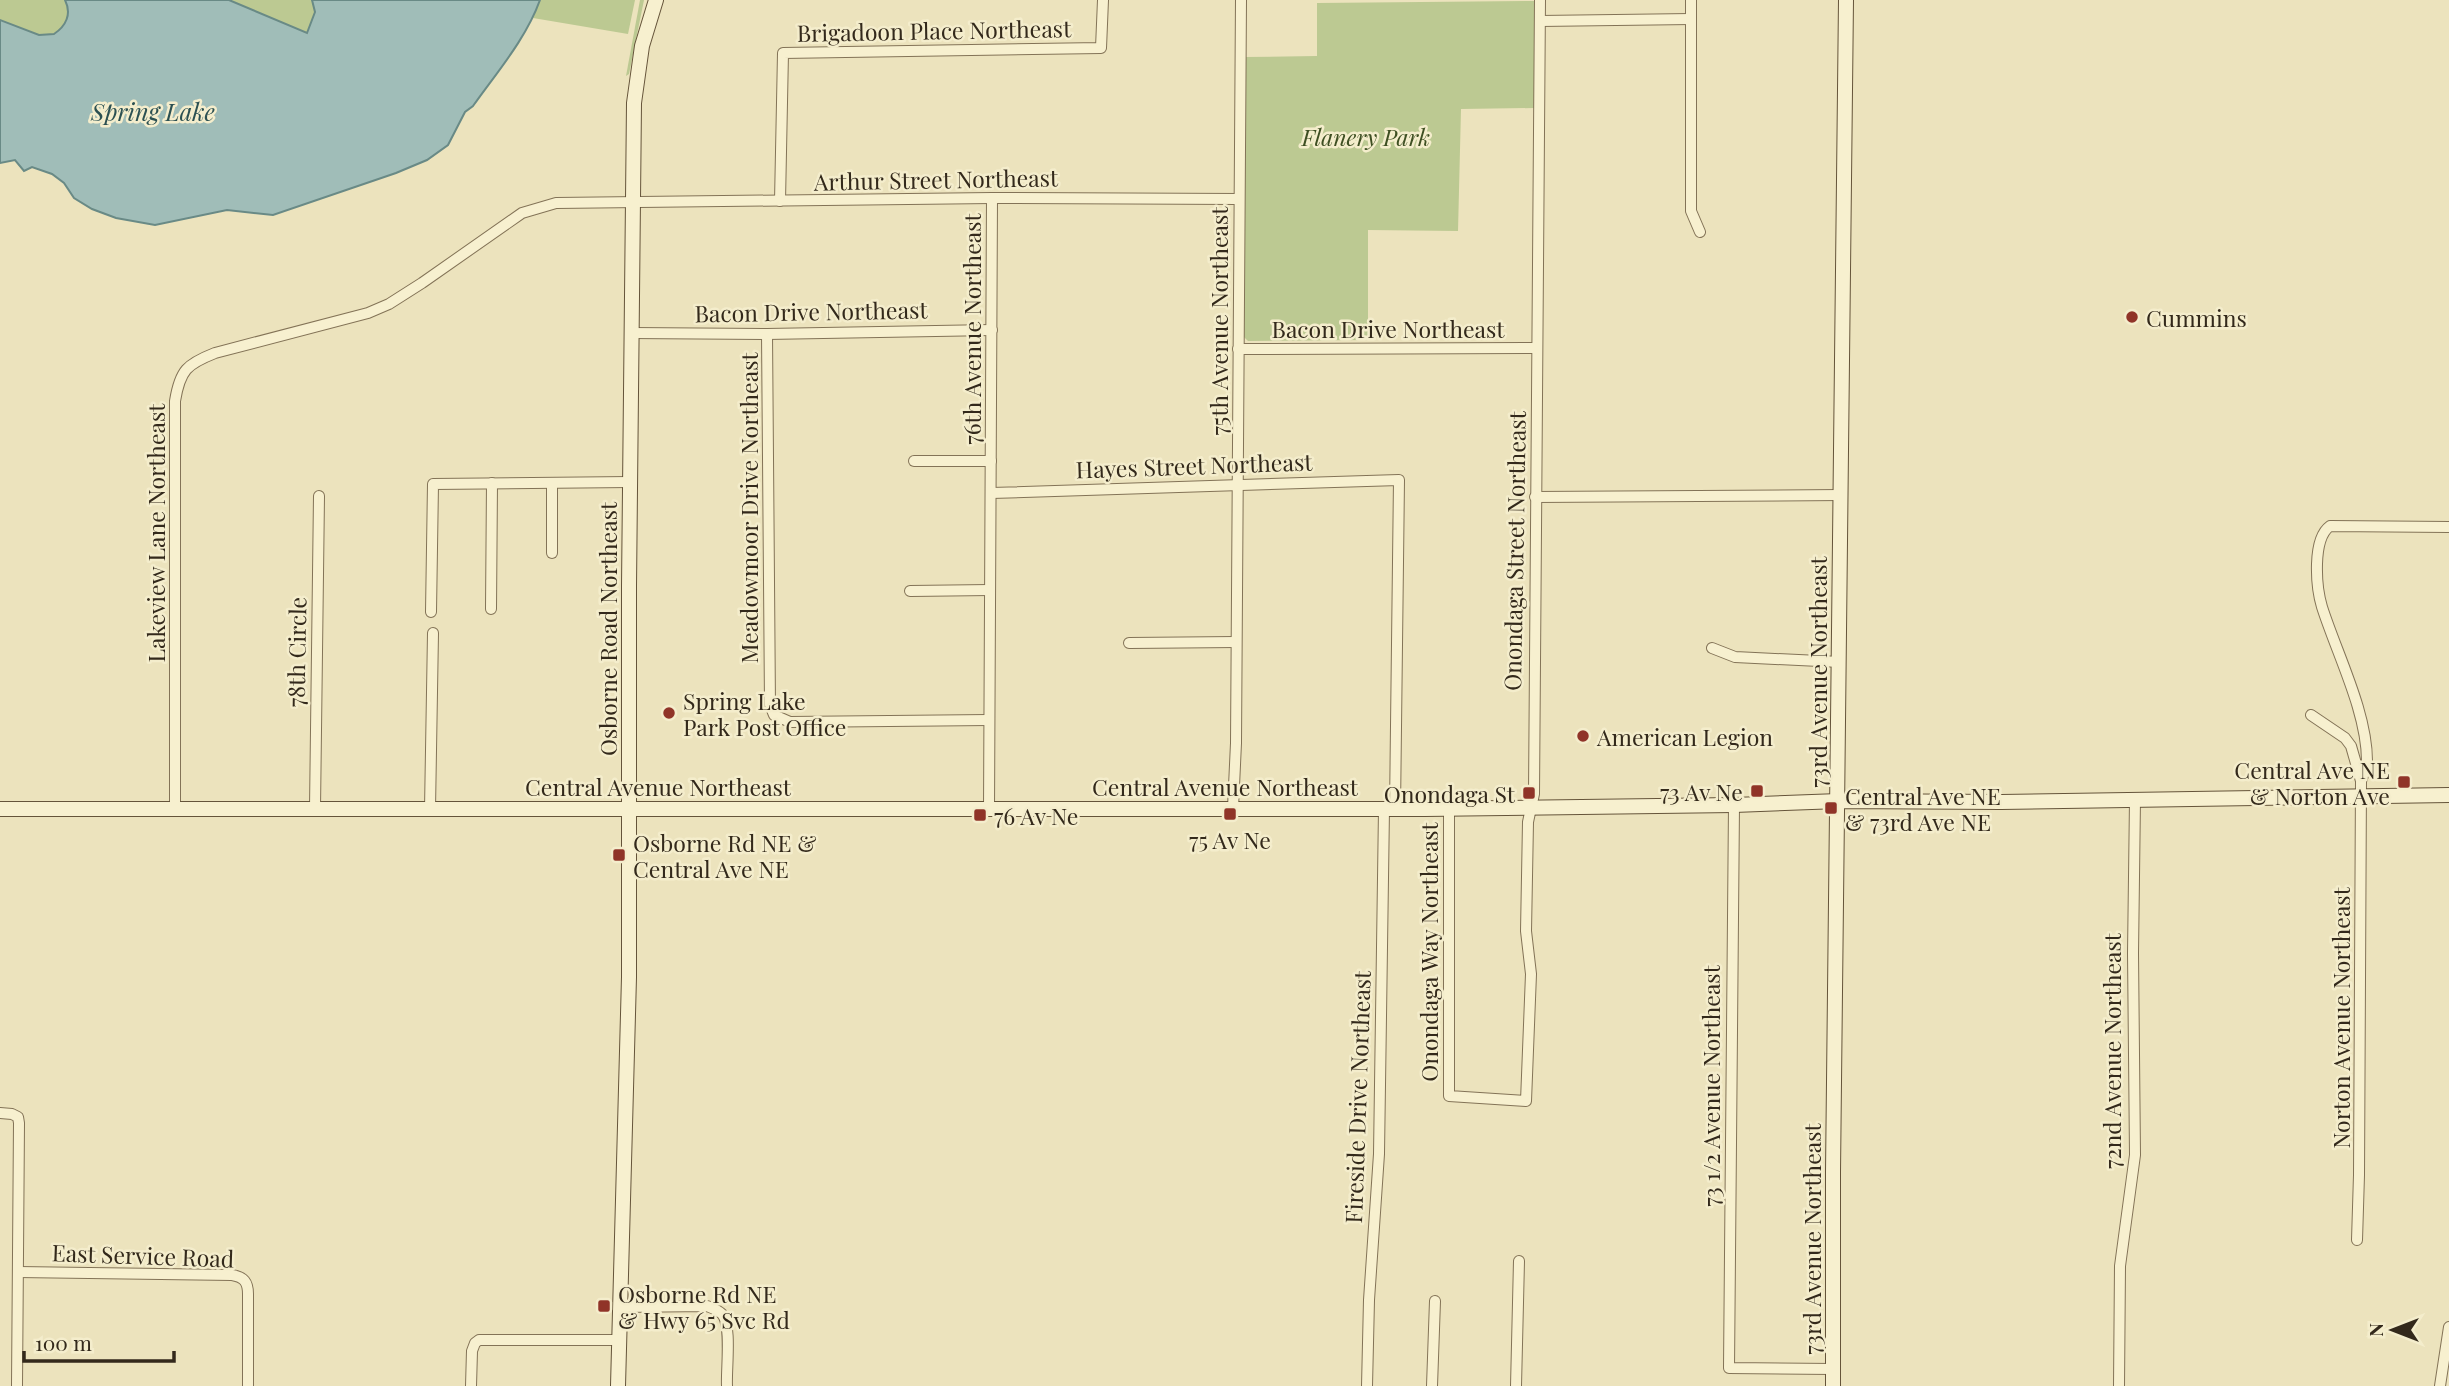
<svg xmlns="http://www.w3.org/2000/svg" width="2449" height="1386" font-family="'Playfair Display',serif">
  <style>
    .green { fill: #bcc992 }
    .water { fill: #a0bdb8; stroke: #698a86; stroke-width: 2 }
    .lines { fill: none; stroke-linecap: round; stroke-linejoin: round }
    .street-casing { stroke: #837357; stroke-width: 12 }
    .secondary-casing { stroke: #65543a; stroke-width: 16 }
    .street { stroke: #f7f0cf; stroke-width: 10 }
    .secondary { stroke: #f7f0cf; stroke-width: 14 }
    .poi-dot { fill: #903428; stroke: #f4edcc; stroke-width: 2.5 }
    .labels { text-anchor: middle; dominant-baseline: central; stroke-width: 5; stroke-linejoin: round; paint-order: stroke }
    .street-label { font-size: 23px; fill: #33291b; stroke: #f4edcc }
    .park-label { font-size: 23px; font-style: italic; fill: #3e4f22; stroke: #f4edcc }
    .poi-label { font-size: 23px; fill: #33291b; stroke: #f4edcc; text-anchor: start }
    .water-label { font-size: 24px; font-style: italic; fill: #2b5052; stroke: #f4edcc }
  </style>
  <rect width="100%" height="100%" fill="#ece3bd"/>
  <g class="green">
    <path d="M0,0H65C72,14 66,26 54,34L39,35L0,20Z"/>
    <polygon points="229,0 312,0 316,12 308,34"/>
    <polygon points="540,0 635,0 628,34 533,18"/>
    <polygon points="640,0 644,0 629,74 626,76"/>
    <polygon points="1534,1 1534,108 1461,109 1458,231 1368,230 1368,340 1248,341 1242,335 1245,57 1317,56 1317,3"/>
  </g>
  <path class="water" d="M65,0H229L307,33L315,12L312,0H540C526,39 497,72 473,106L465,112L448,145L427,160L396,173L273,215L227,210L155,225L116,218L92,209L74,198L64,183L52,174L32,167L24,171L15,160L0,163V20L39,35L54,34C66,26 72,14 65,0Z"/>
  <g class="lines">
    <g class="street-casing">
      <g id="street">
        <polyline points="1691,0 1691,211 1700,232"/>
        <polyline points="1540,21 1691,19"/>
        <polyline points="780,201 783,53 1101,48 1103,0"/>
        <polyline points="631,333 767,334 992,330"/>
        <polyline points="767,334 770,705 774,715 790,722 989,720"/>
        <polyline points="1238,349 1537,348"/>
        <polyline points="914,461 991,461"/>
        <polyline points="552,483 552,553"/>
        <polyline points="991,493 1399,480 1395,809"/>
        <polyline points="1535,497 1842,495"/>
        <polyline points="910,591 990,590"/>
        <polyline points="491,609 492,483"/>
        <polyline points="431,612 433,484 630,482"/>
        <polyline points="1129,643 1236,642"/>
        <polyline points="1712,648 1735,657 1840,662"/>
        <polyline points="2311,715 2345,738 2351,746 2361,781 2359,1175 2357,1240"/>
        <path d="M2361,781C2363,774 2367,768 2367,761C2367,712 2337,654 2322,607C2316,587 2312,539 2330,526L2449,527"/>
        <polyline points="1734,805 1729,1368 1833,1369"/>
        <polyline points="315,808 319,496"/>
        <polyline points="1233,808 1236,743 1241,0"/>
        <polyline points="1449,808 1449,1096 1526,1101 1531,974 1526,931 1528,822 1534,794 1540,0"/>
        <path d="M175,809V401C180,370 187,364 215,353L368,313L389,304L422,283L522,213L556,203L992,198L1239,199"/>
        <polyline points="430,809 433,633"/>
        <polyline points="989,809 992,198"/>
        <polyline points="0,1113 12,1114 18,1117 19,1123 17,1386"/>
        <path d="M18,1272L232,1275C244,1277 248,1282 248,1294V1386"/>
        <path d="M620,1307L707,1306C712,1308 718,1310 722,1314C732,1325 726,1370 727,1386"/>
        <polyline points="471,1386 472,1351 475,1343 479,1340 619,1340"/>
        <polyline points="1367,1386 1369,1300 1379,1154 1384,809"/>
        <polyline points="1432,1386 1435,1301"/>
        <polyline points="1516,1386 1519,1261"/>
        <polyline points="2119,1386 2120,1266 2135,1155 2133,953 2135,800"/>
        <polyline points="2440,1386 2449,1327"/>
      </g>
    </g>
    <g class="secondary-casing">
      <g id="secondary">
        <polyline points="0,809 1425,809 1734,805 1839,801 2001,802 2449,795"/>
        <polyline points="618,1386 629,977 629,586 634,103 642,46 656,0"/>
        <polyline points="1833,1386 1833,1172 1846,0"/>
      </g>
    </g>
    <use href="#street" class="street"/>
    <use href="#secondary" class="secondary"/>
  </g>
  <g class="poi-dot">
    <circle cx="2132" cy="317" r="7"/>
    <circle cx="669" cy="713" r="7"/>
    <circle cx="1583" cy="736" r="7"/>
    <rect x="2397" y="775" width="14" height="14" rx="3.5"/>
    <rect x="1750" y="784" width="14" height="14" rx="3.5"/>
    <rect x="1522" y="786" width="14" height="14" rx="3.5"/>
    <rect x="1824" y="801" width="14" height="14" rx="3.5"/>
    <rect x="1223" y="807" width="14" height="14" rx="3.5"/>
    <rect x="973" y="808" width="14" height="14" rx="3.5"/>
    <rect x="612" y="848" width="14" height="14" rx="3.5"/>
    <rect x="597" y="1299" width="14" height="14" rx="3.5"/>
  </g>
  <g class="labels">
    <g class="street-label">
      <text transform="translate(934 30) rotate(-1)">Brigadoon Place Northeast</text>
      <text transform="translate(936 179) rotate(-1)">Arthur Street Northeast</text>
      <text transform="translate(811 311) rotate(-1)">Bacon Drive Northeast</text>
      <text transform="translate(1218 321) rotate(-90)">75th Avenue Northeast</text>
      <text x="1388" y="328">Bacon Drive Northeast</text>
      <text transform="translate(971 329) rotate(-90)">76th Avenue Northeast</text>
      <text transform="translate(1194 465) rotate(-2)">Hayes Street Northeast</text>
      <text transform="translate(748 508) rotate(-90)">Meadowmoor Drive Northeast</text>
      <text transform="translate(155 533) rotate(-90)">Lakeview Lane Northeast</text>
      <text transform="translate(1514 551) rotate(-89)">Onondaga Street Northeast</text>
      <text transform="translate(607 629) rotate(-90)">Osborne Road Northeast</text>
      <text transform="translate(296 652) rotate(-89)">78th Circle</text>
      <text transform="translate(1817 672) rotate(-90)">73rd Avenue Northeast</text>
      <text x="658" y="786">Central Avenue Northeast</text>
      <text x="1225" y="786">Central Avenue Northeast</text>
      <text transform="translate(1428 952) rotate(-90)">Onondaga Way Northeast</text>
      <text transform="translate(2340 1018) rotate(-90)">Norton Avenue Northeast</text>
      <text transform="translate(2111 1051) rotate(-90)">72nd Avenue Northeast</text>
      <text transform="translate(1710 1086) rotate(-90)">73 1/2 Avenue Northeast</text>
      <text transform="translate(1357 1097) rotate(-88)">Fireside Drive Northeast</text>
      <text transform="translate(1811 1239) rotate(-90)">73rd Avenue Northeast</text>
      <text transform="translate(143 1255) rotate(2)">East Service Road</text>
    </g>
    <g class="park-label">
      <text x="1366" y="136">Flanery Park</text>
    </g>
    <g class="poi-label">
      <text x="2146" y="317">Cummins</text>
      <text x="683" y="700">Spring Lake<tspan x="683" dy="26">Park Post Office</tspan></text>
      <text x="1597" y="736">American Legion</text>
      <text x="2390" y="769" text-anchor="end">Central Ave NE<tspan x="2390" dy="26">&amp; Norton Ave</tspan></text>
      <text x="1743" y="791" text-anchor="end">73 Av Ne</text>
      <text x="1515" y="793" text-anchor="end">Onondaga St</text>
      <text x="1845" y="795">Central Ave NE<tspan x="1845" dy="26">&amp; 73rd Ave NE</tspan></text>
      <text x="994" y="815">76 Av Ne</text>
      <text x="1230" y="839" text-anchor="middle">75 Av Ne</text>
      <text x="633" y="842">Osborne Rd NE &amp;<tspan x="633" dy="26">Central Ave NE</tspan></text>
      <text x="618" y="1293">Osborne Rd NE<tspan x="618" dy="26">&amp; Hwy 65 Svc Rd</tspan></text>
    </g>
    <g class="water-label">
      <text x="153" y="111">Spring Lake</text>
    </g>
  </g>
  <g transform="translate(2393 1330) rotate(270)" stroke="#f4edcc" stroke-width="5" paint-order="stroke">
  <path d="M0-5L12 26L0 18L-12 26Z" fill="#33291b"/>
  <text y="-10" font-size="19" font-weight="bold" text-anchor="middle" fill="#33291b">N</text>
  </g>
  <path d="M24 1351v10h150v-10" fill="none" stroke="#33291b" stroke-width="3.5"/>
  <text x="35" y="1351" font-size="21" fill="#33291b" stroke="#f4edcc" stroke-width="5" paint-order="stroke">100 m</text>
</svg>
